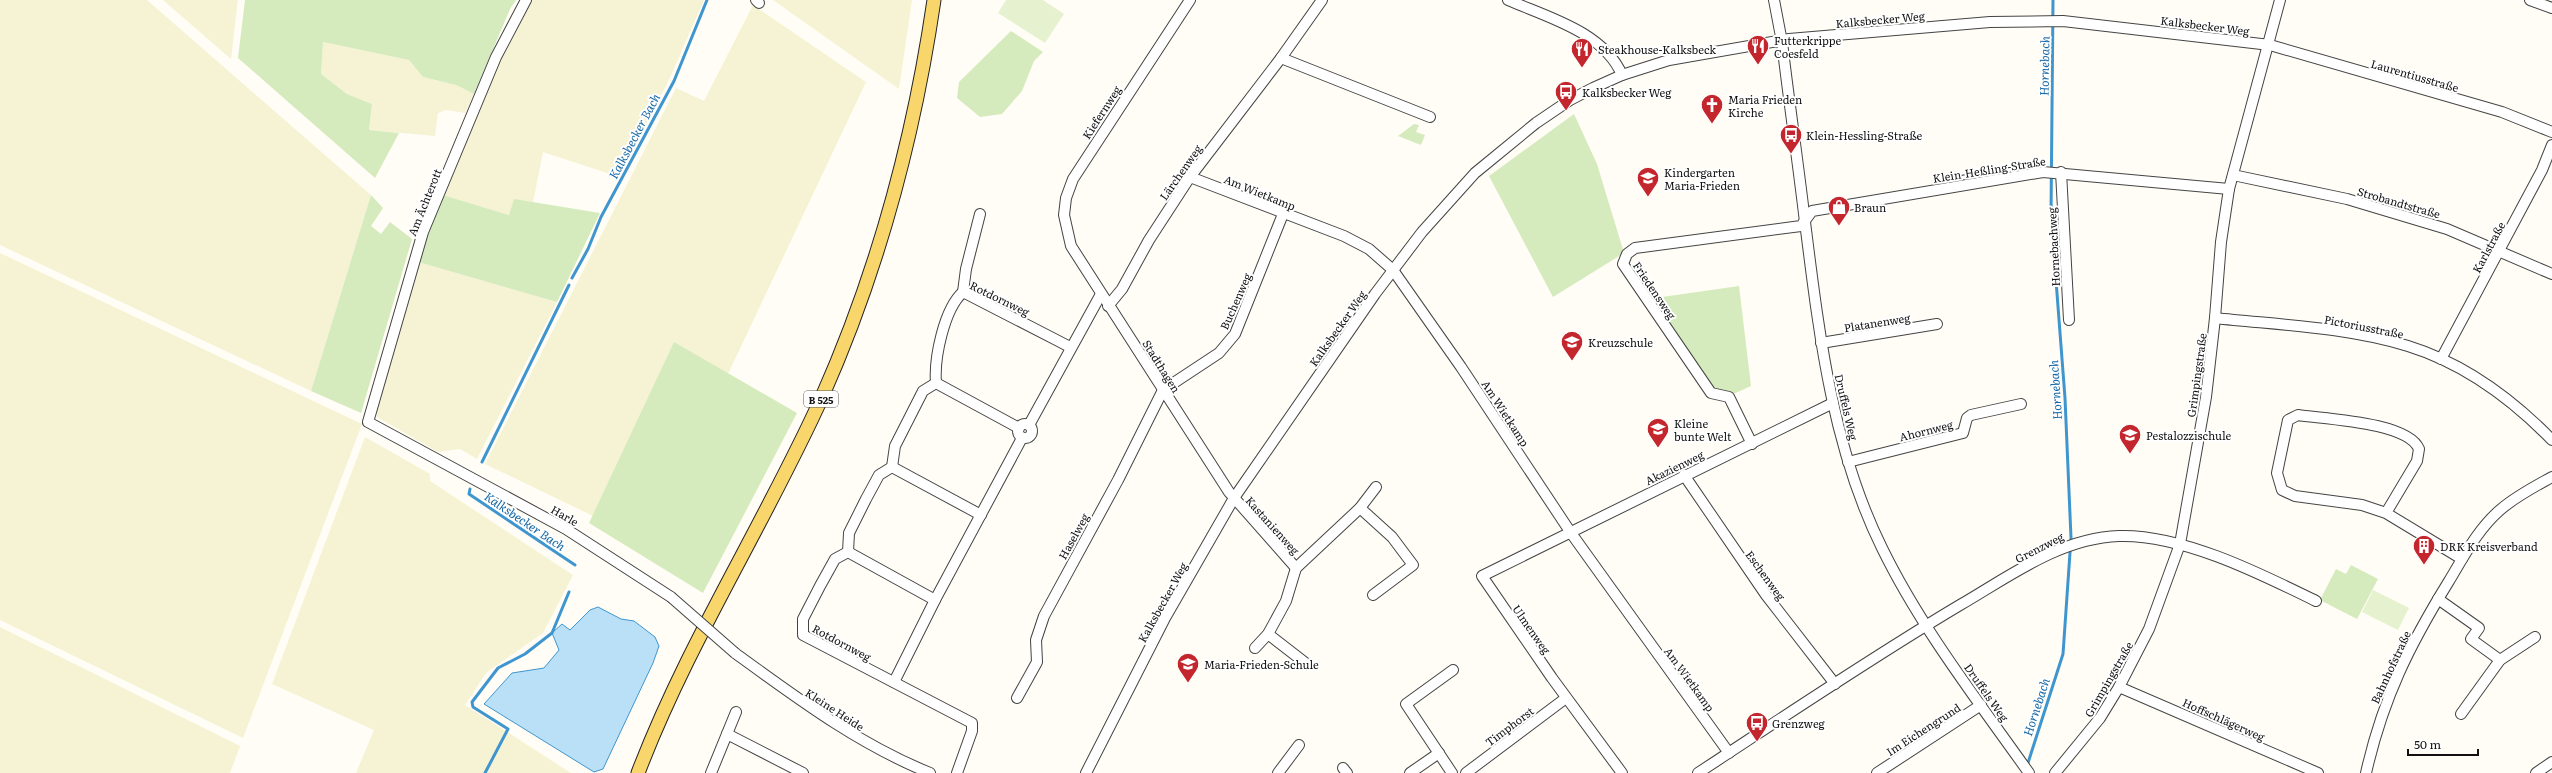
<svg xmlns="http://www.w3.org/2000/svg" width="2552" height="773" font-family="Literata,serif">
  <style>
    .farmland { fill: #f6f3d4 }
    .green { fill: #d5ebbd }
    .pitch { fill: #e6f2cf }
    .water { fill: #b9e0f7; stroke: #3f96cf }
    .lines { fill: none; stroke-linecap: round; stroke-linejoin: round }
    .stream { stroke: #3f96cf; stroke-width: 3 }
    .minor-casing { stroke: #444; stroke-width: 12 }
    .major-casing { stroke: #222; stroke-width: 15 }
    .minor { stroke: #fff; stroke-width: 10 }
    .major { stroke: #f9d66b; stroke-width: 13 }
    .minor-bridge-casing { stroke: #444; stroke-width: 12; stroke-linecap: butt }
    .minor-bridge { stroke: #fff; stroke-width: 10 }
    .labels { text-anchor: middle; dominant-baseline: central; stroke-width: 4; stroke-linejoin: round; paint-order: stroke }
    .shield { fill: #fff; stroke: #585858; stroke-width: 1 }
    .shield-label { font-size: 10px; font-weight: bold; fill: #111 }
    .street-label { font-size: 11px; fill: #111; stroke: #fff }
    .poi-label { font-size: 11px; fill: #111; stroke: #fff; text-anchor: start }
    .water-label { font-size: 12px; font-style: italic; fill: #1768a6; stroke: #fff }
  </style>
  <rect width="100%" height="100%" fill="#fffdf5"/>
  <g class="farmland">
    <polygon points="0,0 147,0 371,195 311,391 0,245"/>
    <polygon points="163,0 238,0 231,59"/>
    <polygon points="529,0 704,0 669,80 619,177 543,152 533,202 514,200 509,215 443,195 521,12"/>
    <polygon points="773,0 912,0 899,89"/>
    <polygon points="753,5 866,82 728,374 674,343 593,516 485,464 676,88 704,101"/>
    <polygon points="323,42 409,60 423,77 456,85 474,94 465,113 446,110 438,113 435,136 369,130 372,104 347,94 321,74"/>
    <polygon points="0,253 362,424 243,738 0,620"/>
    <polygon points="418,262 557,302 477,459 460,449 438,452 377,417 376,410"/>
    <polygon points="365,437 430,474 430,481 573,575 543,633 487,672 465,705 571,773 356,773 374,730 272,684"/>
    <polygon points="0,627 240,746 230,773 0,773"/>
  </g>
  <g class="green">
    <polygon points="245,0 516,0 510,9 474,94 456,85 423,77 409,60 323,42 321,74 347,94 372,104 369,130 399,133 375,178 238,58"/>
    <polygon points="1011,31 1043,52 1034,61 1022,91 1002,114 980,117 957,98 959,82"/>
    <polygon points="1574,114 1597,164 1624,253 1553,297 1489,176"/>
    <polygon points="1414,124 1419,125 1416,132 1425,135 1421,145 1398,136"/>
    <polygon points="371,195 383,208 371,226 381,234 390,222 412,239 361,413 311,391"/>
    <polygon points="443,195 509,215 514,199 600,213 557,302 418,262"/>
    <polygon points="1739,286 1751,386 1729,396 1712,393 1648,299"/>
    <polygon points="674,342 797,413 703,593 589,523"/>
    <polygon points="2351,565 2378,579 2357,619 2320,600 2336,569 2346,574"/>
  </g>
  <g class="pitch">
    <polygon points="1006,0 1043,0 1064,14 1045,43 998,13"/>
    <polygon points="2373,590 2409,608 2398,630 2362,612"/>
  </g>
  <polygon class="water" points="598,607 621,619 634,621 655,637 659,646 653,663 603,769 594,772 484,704 512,673 544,668 559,650 552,633 562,624 570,630 590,610"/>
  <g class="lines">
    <g class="stream">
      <polyline points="572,278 588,249 601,217 674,81 707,0"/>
      <polyline points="482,462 569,285"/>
      <polyline points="470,489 469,494 575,565"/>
      <polyline points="2027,766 2063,654 2071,538 2065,398 2051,215 2053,0"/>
      <polyline points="485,773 508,729 473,707 472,702 498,668 525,654 552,633 569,592"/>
    </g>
    <g class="minor-casing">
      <g id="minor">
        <polyline points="526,0 496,57 423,232 368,422 566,529 671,597"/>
        <polyline points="756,0 759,3"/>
        <polyline points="1190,0 1073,179 1066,198 1064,215 1071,246 1229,492 1296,568"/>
        <path d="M1508,0C1547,17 1604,32 1622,75"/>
        <path d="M1774,0L1782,42C1789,102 1798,162 1805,222C1819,333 1832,447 1882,548C1921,628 1978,701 2029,773"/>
        <polyline points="2530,0 2552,8"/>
        <polyline points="1281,58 1430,117"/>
        <polyline points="2061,172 2069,320"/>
        <polyline points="2233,175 2347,199 2447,229 2552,274"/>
        <polyline points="1190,177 1344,236 1369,249 1393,270 1461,367 1571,533 1729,753"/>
        <polyline points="963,292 966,269 980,214"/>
        <polyline points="1108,306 1122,289 1149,240 1190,177 1281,58 1322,0"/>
        <path d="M2215,318C2279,325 2346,327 2408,346C2463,363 2512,399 2552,440"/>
        <polyline points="1821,343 1937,324"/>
        <polyline points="2441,359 2542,170 2552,145"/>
        <path d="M936,383C934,358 944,309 963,292L1070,347"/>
        <circle cx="1025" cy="431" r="7"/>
        <polyline points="1029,425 1101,294"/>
        <polyline points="1752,444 1729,397 1711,393 1623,264 1627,254 1635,248 1801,226 1812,211 2043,172 2229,189"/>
        <polyline points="1848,462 1963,433 1967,418 1971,415 2021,404"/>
        <polyline points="892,467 895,446 923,391 936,383 1019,428"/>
        <polyline points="1684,475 1766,595 1835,684"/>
        <polyline points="1360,508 1392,537 1413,565 1373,595"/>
        <path d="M2386,513L2362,505L2295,496L2282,490L2277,473L2288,420L2298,415C2325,419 2408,422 2419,449L2417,461L2386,513L2462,559"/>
        <polyline points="848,552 935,600"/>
        <polyline points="2438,599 2479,628 2471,639 2500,660"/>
        <polyline points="1268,634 1308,665"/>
        <polyline points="1255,648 1268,634 1286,601 1296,568 1360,508 1376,487"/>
        <path d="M735,653C797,698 858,744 930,773"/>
        <polyline points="894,682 935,600 1022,438"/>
        <polyline points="2119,687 2318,773"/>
        <polyline points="1017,698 1037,662 1036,640 1044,616 1118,480 1163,390 1219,353 1235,334 1283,214"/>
        <polyline points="2461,714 2500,660 2535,637"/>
        <polyline points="727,734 803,773"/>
        <polyline points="1343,768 1347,773"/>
        <polyline points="711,773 736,712"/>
        <polyline points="957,773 972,731 972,723 803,635 803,619 820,586 835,559 848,552 849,533 866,499 879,475 892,467 981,515"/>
        <polyline points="1086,773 1165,618 1234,498 1375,294 1422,232 1475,173 1536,123 1570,100 1593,88 1622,75 1669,60 1789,39 1990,22 2063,21 2270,45 2502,112 2552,132"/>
        <polyline points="1278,773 1299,745"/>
        <polyline points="1410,773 1439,753"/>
        <polyline points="1452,773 1406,704 1453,670"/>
        <polyline points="1466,773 1566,698"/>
        <polyline points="1622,773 1552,678 1482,576 1833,403"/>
        <path d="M1698,773C1785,716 1871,658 1960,605C2010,576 2060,538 2119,536C2182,534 2261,574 2316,601"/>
        <polyline points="1877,773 1981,705"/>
        <polyline points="2055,773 2100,718 2119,687 2149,629 2180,544 2206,397 2215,318 2221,242 2229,189 2280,0"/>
        <path d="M2366,773C2383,698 2409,646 2449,581C2464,556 2478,529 2500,510C2516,496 2534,487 2552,477"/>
        <polyline points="2536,773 2552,762"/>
      </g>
    </g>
    <g class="major-casing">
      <path id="major" d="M638,773C688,642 764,525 822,397C878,271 914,137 934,0"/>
    </g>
    <use href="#minor" class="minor"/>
    <use href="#major" class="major"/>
    <g class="minor-bridge-casing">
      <polyline id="minor-bridge" points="671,597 735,653"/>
    </g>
    <use href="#minor-bridge" class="minor-bridge"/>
  </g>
  <defs>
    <g id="restaurant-pin" transform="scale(1.15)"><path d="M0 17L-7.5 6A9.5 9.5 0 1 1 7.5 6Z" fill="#c4262e" stroke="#fff"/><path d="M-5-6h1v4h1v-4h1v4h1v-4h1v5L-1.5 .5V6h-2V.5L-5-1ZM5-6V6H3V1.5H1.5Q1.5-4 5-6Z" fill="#fff"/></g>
    <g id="bus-pin" transform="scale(1.15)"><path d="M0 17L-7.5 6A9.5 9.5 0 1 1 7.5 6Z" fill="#c4262e" stroke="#fff"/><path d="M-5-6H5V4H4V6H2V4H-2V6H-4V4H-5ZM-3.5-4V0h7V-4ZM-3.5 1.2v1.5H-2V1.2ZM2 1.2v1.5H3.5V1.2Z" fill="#fff"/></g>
    <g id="church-pin" transform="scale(1.15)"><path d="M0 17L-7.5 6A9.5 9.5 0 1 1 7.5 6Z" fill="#c4262e" stroke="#fff"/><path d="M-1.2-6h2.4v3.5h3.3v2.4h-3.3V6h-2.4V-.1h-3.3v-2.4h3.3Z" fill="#fff"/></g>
    <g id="school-pin" transform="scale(1.15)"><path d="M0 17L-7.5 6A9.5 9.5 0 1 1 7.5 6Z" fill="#c4262e" stroke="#fff"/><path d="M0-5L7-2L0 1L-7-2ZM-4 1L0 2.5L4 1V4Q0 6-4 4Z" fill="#fff"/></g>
    <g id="shop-pin" transform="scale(1.15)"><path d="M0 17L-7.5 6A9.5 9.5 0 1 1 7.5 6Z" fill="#c4262e" stroke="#fff"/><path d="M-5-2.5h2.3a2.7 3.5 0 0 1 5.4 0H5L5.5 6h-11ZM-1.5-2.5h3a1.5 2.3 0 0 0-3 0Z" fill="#fff"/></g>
    <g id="building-pin" transform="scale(1.15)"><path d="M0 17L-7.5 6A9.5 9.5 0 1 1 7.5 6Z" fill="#c4262e" stroke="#fff"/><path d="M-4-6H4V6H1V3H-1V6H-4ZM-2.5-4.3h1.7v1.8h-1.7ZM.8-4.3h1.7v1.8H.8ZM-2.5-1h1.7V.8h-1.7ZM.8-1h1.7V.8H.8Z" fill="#fff"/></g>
  </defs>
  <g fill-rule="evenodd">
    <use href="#restaurant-pin" x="1758" y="46"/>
    <use href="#restaurant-pin" x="1582" y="49"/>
    <use href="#bus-pin" x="1566" y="92"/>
    <use href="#church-pin" x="1712" y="105"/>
    <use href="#bus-pin" x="1791" y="135"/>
    <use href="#school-pin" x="1648" y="178"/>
    <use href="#shop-pin" x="1839" y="207"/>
    <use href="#school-pin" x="1572" y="342"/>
    <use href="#school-pin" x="1658" y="429"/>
    <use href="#school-pin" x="2130" y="435"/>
    <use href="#building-pin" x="2424" y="546"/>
    <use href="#school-pin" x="1188" y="664"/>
    <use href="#bus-pin" x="1757" y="723"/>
  </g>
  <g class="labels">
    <rect class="shield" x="804" y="391" width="34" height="16" rx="3"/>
    <g class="shield-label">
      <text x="821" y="399">B 525</text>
    </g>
    <g class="street-label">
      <text transform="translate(1880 19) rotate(-5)">Kalksbecker Weg</text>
      <text transform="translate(2205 25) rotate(7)">Kalksbecker Weg</text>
      <text transform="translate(2415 75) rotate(16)">Laurentiusstraße</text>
      <text transform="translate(1101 112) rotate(-57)">Kiefernweg</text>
      <text transform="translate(1989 169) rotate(-9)">Klein-Heßling-Straße</text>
      <text transform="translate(1180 172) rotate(-55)">Lärchenweg</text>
      <text transform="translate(1260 192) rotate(22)">Am Wietkamp</text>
      <text transform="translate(424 202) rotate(-68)">Am Ächterott</text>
      <text transform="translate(2399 202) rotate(16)">Strobandtstraße</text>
      <text transform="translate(2053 247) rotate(-93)">Hornebachweg</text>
      <text transform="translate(2488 247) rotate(-62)">Karlstraße</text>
      <text transform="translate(1655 290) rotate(56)">Friedensweg</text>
      <text transform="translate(1000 298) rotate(26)">Rotdornweg</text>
      <text transform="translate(1235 301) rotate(-66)">Buchenweg</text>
      <text transform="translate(1877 322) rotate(-9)">Platanenweg</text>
      <text transform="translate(2364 326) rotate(11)">Pictoriusstraße</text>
      <text transform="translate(1337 328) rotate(-55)">Kalksbecker Weg</text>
      <text transform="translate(1162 366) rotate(58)">Stadthagen</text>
      <text transform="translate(2196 375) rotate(-82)">Grimpingstraße</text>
      <text transform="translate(1847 407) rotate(77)">Druffels Weg</text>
      <text transform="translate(1506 413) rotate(57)">Am Wietkamp</text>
      <text transform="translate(1926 430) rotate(-14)">Ahornweg</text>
      <text transform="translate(1674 467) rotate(-26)">Akazienweg</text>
      <text transform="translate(565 515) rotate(30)">Harle</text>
      <text transform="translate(1273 525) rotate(48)">Kastanienweg</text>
      <text transform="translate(1073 536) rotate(-61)">Haselweg</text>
      <text transform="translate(2039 547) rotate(-27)">Grenzweg</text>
      <text transform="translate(1766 575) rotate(54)">Eschenweg</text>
      <text transform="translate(1162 602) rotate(-61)">Kalksbecker Weg</text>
      <text transform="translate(1532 629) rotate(55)">Ulmenweg</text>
      <text transform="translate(842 642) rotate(28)">Rotdornweg</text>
      <text transform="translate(2390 667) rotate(-65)">Bahnhofstraße</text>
      <text transform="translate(1690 679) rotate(54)">Am Wietkamp</text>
      <text transform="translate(2108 679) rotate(-60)">Grimpingstraße</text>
      <text transform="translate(1987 692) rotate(55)">Druffels Weg</text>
      <text transform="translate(835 709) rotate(33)">Kleine Heide</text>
      <text transform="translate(2224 719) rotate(24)">Hoffschlägerweg</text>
      <text transform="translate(1509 726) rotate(-37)">Timphorst</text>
      <text transform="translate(1923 729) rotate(-33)">Im Eichengrund</text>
    </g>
    <g class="poi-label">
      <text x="1774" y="40">Futterkrippe<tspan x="1774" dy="13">Coesfeld</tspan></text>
      <text x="1598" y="49">Steakhouse-Kalksbeck</text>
      <text x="1582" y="92">Kalksbecker Weg</text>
      <text x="1728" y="99">Maria Frieden<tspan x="1728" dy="13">Kirche</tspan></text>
      <text x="1806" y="135">Klein-Hessling-Straße</text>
      <text x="1664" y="172">Kindergarten<tspan x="1664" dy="13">Maria-Frieden</tspan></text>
      <text x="1854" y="207">Braun</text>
      <text x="1588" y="342">Kreuzschule</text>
      <text x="1674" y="423">Kleine<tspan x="1674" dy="13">bunte Welt</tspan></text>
      <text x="2146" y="435">Pestalozzischule</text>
      <text x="2440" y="546">DRK Kreisverband</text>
      <text x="1204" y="664">Maria-Frieden-Schule</text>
      <text x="1772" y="723">Grenzweg</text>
    </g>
    <g class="water-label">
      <text transform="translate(2044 66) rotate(-89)">Hornebach</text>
      <text transform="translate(634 136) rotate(-62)">Kalksbecker Bach</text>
      <text transform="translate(2055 390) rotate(-94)">Hornebach</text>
      <text transform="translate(525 521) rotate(34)">Kalksbecker Bach</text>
      <text transform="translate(2036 707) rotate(-72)">Hornebach</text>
    </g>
  </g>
  <path d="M2408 749v6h70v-6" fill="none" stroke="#111111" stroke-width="2"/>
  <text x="2414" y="749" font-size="12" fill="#111111" stroke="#ffffff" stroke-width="3" paint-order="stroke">50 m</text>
</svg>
